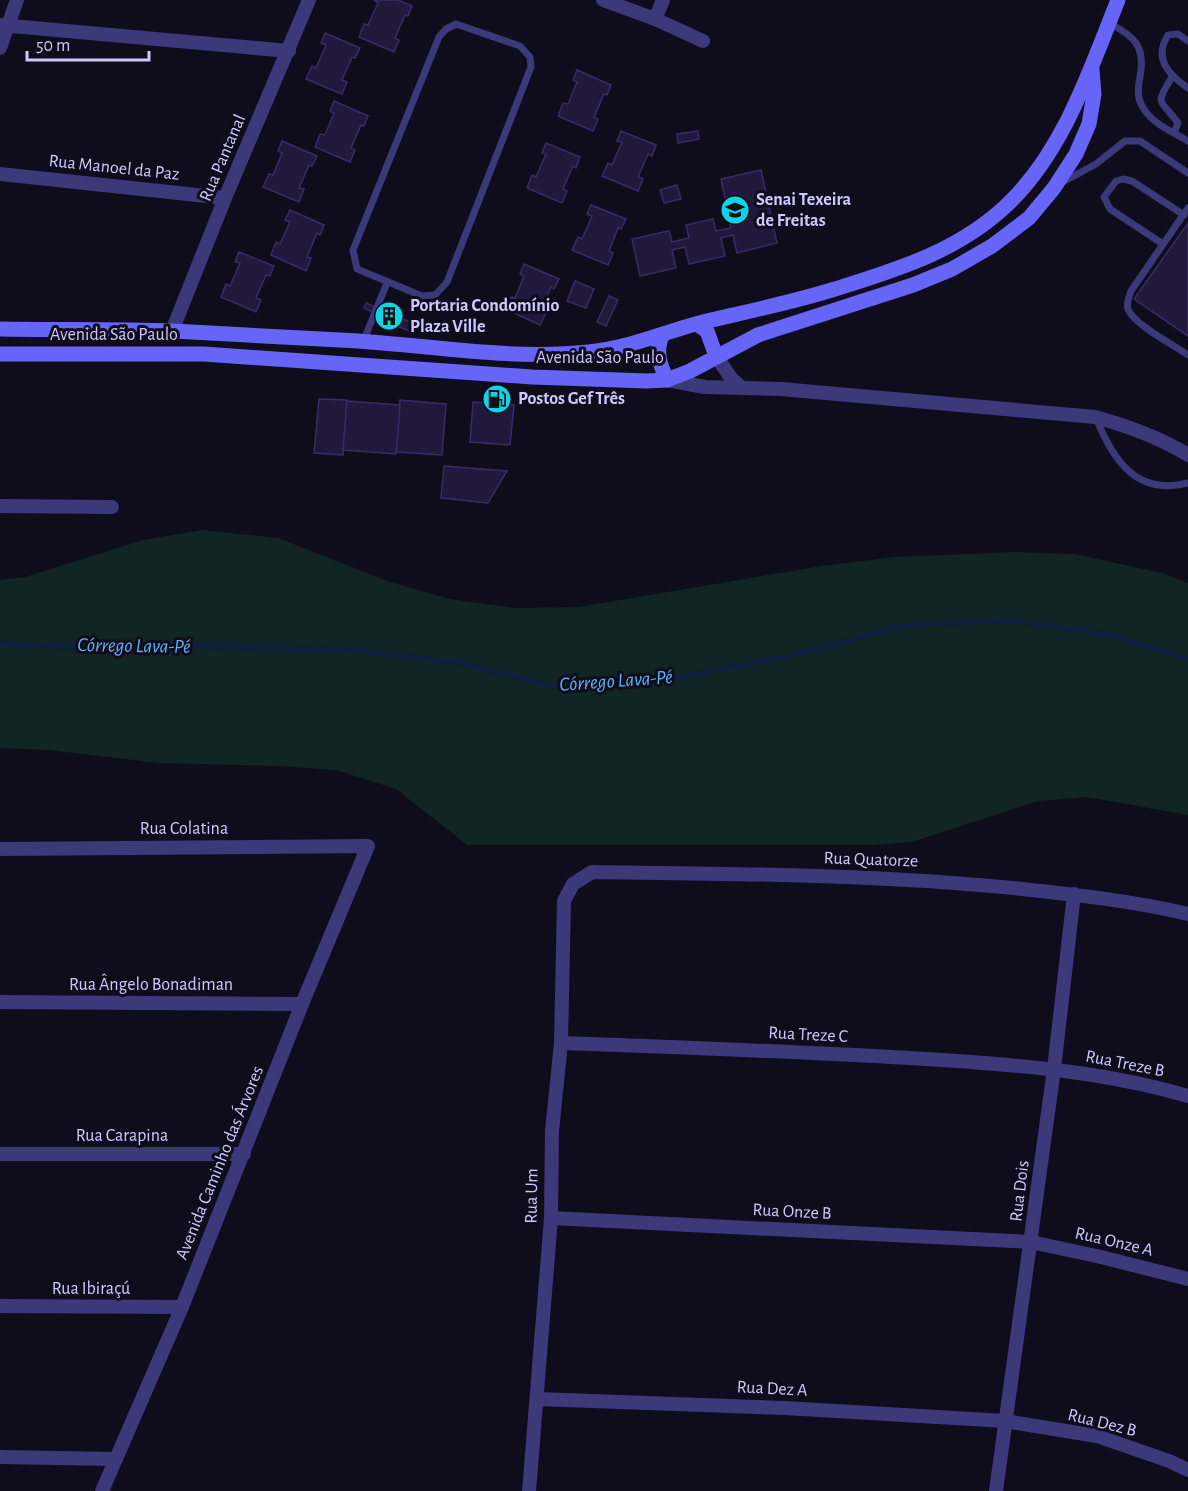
<svg xmlns="http://www.w3.org/2000/svg" width="1188" height="1491" font-family="'Alegreya Sans',sans-serif">
  <style>
    .green { fill: #102524 }
    .lines { fill: none; stroke-linecap: round; stroke-linejoin: round }
    .stream { stroke: #0d213e; stroke-width: 5 }
    .building { fill: #20193c; stroke: #372c67; stroke-width: 1.5 }
    .lane { stroke: #3b3979; stroke-width: 7 }
    .street { stroke: #3b3979; stroke-width: 14 }
    .secondary { stroke: #6665f8; stroke-width: 15 }
    .labels { text-anchor: middle; dominant-baseline: central; stroke-width: 6; stroke-linejoin: round; paint-order: stroke }
    .street-label { font-size: 18px; fill: #cec9fc; stroke: #0f0c1c }
    .poi-label { font-size: 18px; font-weight: bold; fill: #cec9fc; stroke: #0f0c1c; text-anchor: start }
    .water-label { font-size: 20px; font-style: italic; fill: #5db2f7; stroke: #0f0c1c }
  </style>
  <rect width="100%" height="100%" fill="#0f0c1c"/>
  <polygon class="green" points="202,530 278,538 390,582 450,599 515,608 579,607 822,566 895,557 1015,552 1075,554 1166,574 1188,583 1188,815 1087,797 1038,801 912,842 876,845 467,845 396,789 336,770 276,766 159,763 48,750 0,748 0,580 25,577 143,540"/>
  <g class="lines">
    <polyline class="stream" points="0,643 85,648 193,646 350,650 461,663 561,688 670,679 790,656 908,625 1009,620 1111,635 1188,659"/>
  </g>
  <g class="building">
    <polygon points="374,0 398,0 412,6 408,16 405,15 395,38 399,40 394,52 359,37 364,24 368,25 378,3"/>
    <polygon points="325,33 360,48 355,58 352,57 342,80 347,82 342,94 306,79 312,66 316,68 326,45 321,43"/>
    <polygon points="577,70 611,85 607,95 604,94 594,117 598,119 593,131 558,116 563,103 568,104 577,82 573,80"/>
    <polygon points="334,101 368,116 364,126 361,125 351,148 355,150 350,162 315,147 320,134 325,135 334,113 330,111"/>
    <polygon points="621,131 656,145 652,156 648,154 638,177 643,179 638,191 602,176 608,163 612,165 622,142 617,141"/>
    <polygon points="698,131 699,139 678,143 677,134"/>
    <polygon points="282,141 317,156 312,166 309,165 299,188 304,189 299,202 263,187 269,174 273,175 282,153 278,151"/>
    <polygon points="546,143 580,157 576,168 573,166 563,189 567,191 562,203 527,188 532,175 536,177 546,154 542,153"/>
    <polygon points="761,170 777,243 737,253 733,235 721,238 725,256 689,264 685,247 672,250 676,268 640,276 632,239 669,231 672,242 689,238 686,225 713,219 716,231 731,228 721,179"/>
    <polygon points="677,185 681,199 664,203 660,190"/>
    <polygon points="591,205 626,219 621,229 618,228 609,251 613,253 608,265 572,250 578,237 582,239 592,216 587,214"/>
    <polygon points="290,210 324,225 320,235 317,233 307,257 311,258 306,271 271,255 276,242 280,244 290,222 285,220"/>
    <polygon points="1188,223 1188,336 1134,299"/>
    <polygon points="239,252 274,266 270,276 266,275 256,298 261,300 256,312 221,297 226,284 230,286 240,263 235,262"/>
    <polygon points="524,264 559,279 554,289 551,287 541,311 546,313 540,325 505,309 511,297 515,298 524,276 520,274"/>
    <polygon points="575,281 594,289 586,308 567,301"/>
    <polygon points="609,296 618,300 606,326 597,322"/>
    <polygon points="366,303 417,325 414,333 387,322 389,319 364,308"/>
    <polygon points="319,399 347,400 343,455 314,453"/>
    <polygon points="400,400 446,404 442,455 396,452"/>
    <polygon points="347,401 400,405 396,454 343,450"/>
    <polygon points="473,402 514,405 510,445 470,442"/>
    <polygon points="444,466 507,471 488,503 441,498"/>
  </g>
  <g class="lines">
    <g class="lane">
      <path d="M1109,23C1134,36 1146,46 1140,77C1138,86 1137,96 1141,104C1150,123 1171,131 1188,141"/>
      <polygon points="456,24 520,46 530,57 531,67 447,282 435,295 422,296 357,269 353,250 439,37 446,29"/>
      <path d="M1188,41L1178,34L1168,35C1153,59 1169,75 1188,88"/>
      <path d="M1172,77C1154,106 1160,98 1178,123L1174,133"/>
      <polyline points="1061,183 1096,164 1125,141 1140,141 1188,173"/>
      <path d="M1188,208L1131,291C1129,297 1126,303 1128,309C1133,324 1174,345 1188,355"/>
      <polyline points="1163,244 1110,209 1104,197 1116,181 1123,179 1132,181 1184,215"/>
      <polyline points="363,342 387,283"/>
      <path d="M1096,418C1113,460 1136,496 1188,483"/>
    </g>
    <g class="street">
      <polyline points="603,0 655,19 703,41"/>
      <polyline points="655,19 663,0"/>
      <polyline points="0,25 289,51"/>
      <polyline points="0,48 17,0"/>
      <polyline points="0,174 225,198"/>
      <polyline points="172,331 225,198 309,0"/>
      <polyline points="716,356 731,378 742,388"/>
      <path d="M667,380L705,387L781,389L1095,417C1128,426 1159,437 1188,455"/>
      <polyline points="0,506 112,507"/>
      <polyline points="0,849 368,846 302,1004 182,1307 102,1491"/>
      <polyline points="0,1002 302,1004"/>
      <path d="M561,1043C671,1047 781,1051 892,1057C991,1063 1092,1068 1188,1096"/>
      <polyline points="0,1154 244,1154"/>
      <polyline points="551,1218 1031,1242 1101,1257 1188,1279"/>
      <polyline points="0,1306 182,1307"/>
      <polyline points="537,1399 785,1408 1005,1421 1097,1436 1169,1461 1188,1470"/>
      <polyline points="0,1457 116,1459"/>
      <path d="M529,1491L551,1218L552,1131L561,1043L564,901L573,884L592,872C735,874 879,874 1022,889C1078,895 1133,901 1188,914"/>
      <polyline points="996,1491 1054,1069 1074,894"/>
    </g>
    <g class="secondary">
      <polyline points="697,324 707,331 716,356"/>
      <path d="M0,329C58,330 115,329 173,331C234,334 296,338 358,341C434,346 512,360 588,352C626,349 662,333 699,323C745,312 790,303 835,289C899,269 962,250 1011,201C1065,147 1090,70 1118,0"/>
      <path d="M662,336C655,351 660,365 667,380"/>
      <polyline points="0,354 204,354 532,377 647,381 667,380 690,371 758,335 913,285 952,269 992,246 1029,218 1054,188 1076,154 1089,124 1094,94 1092,70"/>
    </g>
  </g>
  <defs>
    <g id="university-disc" transform="scale(1.5)"><circle r="9.5" fill="#0bd5e7" stroke="#0f0c1c"/><path d="M0-5L7-2L0 1L-7-2ZM-4 1L0 2.5L4 1V4Q0 6-4 4Z" fill="#111"/></g>
    <g id="building-disc" transform="scale(1.5)"><circle r="9.5" fill="#0bd5e7" stroke="#0f0c1c"/><path d="M-4-6H4V6H1V3H-1V6H-4ZM-2.5-4.3h1.7v1.8h-1.7ZM.8-4.3h1.7v1.8H.8ZM-2.5-1h1.7V.8h-1.7ZM.8-1h1.7V.8H.8Z" fill="#111"/></g>
    <g id="fuel-disc" transform="scale(1.5)"><circle r="9.5" fill="#0bd5e7" stroke="#0f0c1c"/><path d="M-5.5-6h7V0h2V4h1.3V-2.5L3-4.5l.8-.8L6-3V5H2.5V1h-1V6h-7ZM-4.2-4.7v3.2H.2V-4.7Z" fill="#111"/></g>
  </defs>
  <g fill-rule="evenodd">
    <use href="#university-disc" x="735" y="210"/>
    <use href="#building-disc" x="389" y="316"/>
    <use href="#fuel-disc" x="497" y="399"/>
  </g>
  <g class="labels">
    <g class="street-label">
      <text transform="translate(223 158) rotate(-67)">Rua Pantanal</text>
      <text transform="translate(114 168) rotate(6)">Rua Manoel da Paz</text>
      <text x="114" y="335">Avenida São Paulo</text>
      <text x="600" y="358">Avenida São Paulo</text>
      <text x="184" y="829">Rua Colatina</text>
      <text transform="translate(871 860) rotate(2)">Rua Quatorze</text>
      <text x="151" y="985">Rua Ângelo Bonadiman</text>
      <text transform="translate(808 1035) rotate(3)">Rua Treze C</text>
      <text transform="translate(1125 1064) rotate(11)">Rua Treze B</text>
      <text x="122" y="1136">Rua Carapina</text>
      <text transform="translate(220 1163) rotate(-68)">Avenida Caminho das Árvores</text>
      <text transform="translate(1020 1191) rotate(-83)">Rua Dois</text>
      <text transform="translate(532 1196) rotate(-89)">Rua Um</text>
      <text transform="translate(792 1212) rotate(3)">Rua Onze B</text>
      <text transform="translate(1114 1242) rotate(13)">Rua Onze A</text>
      <text x="91" y="1289">Rua Ibiraçú</text>
      <text transform="translate(772 1389) rotate(3)">Rua Dez A</text>
      <text transform="translate(1102 1423) rotate(14)">Rua Dez B</text>
    </g>
    <g class="poi-label">
      <text x="756" y="200">Senai Texeira<tspan x="756" dy="21">de Freitas</tspan></text>
      <text x="410" y="306">Portaria Condomínio<tspan x="410" dy="21">Plaza Ville</tspan></text>
      <text x="518" y="399">Postos Gef Três</text>
    </g>
    <g class="water-label">
      <text transform="translate(134 646) rotate(1)">Córrego Lava-Pé</text>
      <text transform="translate(616 681) rotate(-4)">Córrego Lava-Pé</text>
    </g>
  </g>
  <path d="M27 51v9h122v-9" fill="none" stroke="#cec9fc" stroke-width="3"/>
  <text x="36" y="51" font-size="18" fill="#cec9fc" stroke="#0f0c1c" stroke-width="4.5" paint-order="stroke">50 m</text>
</svg>
